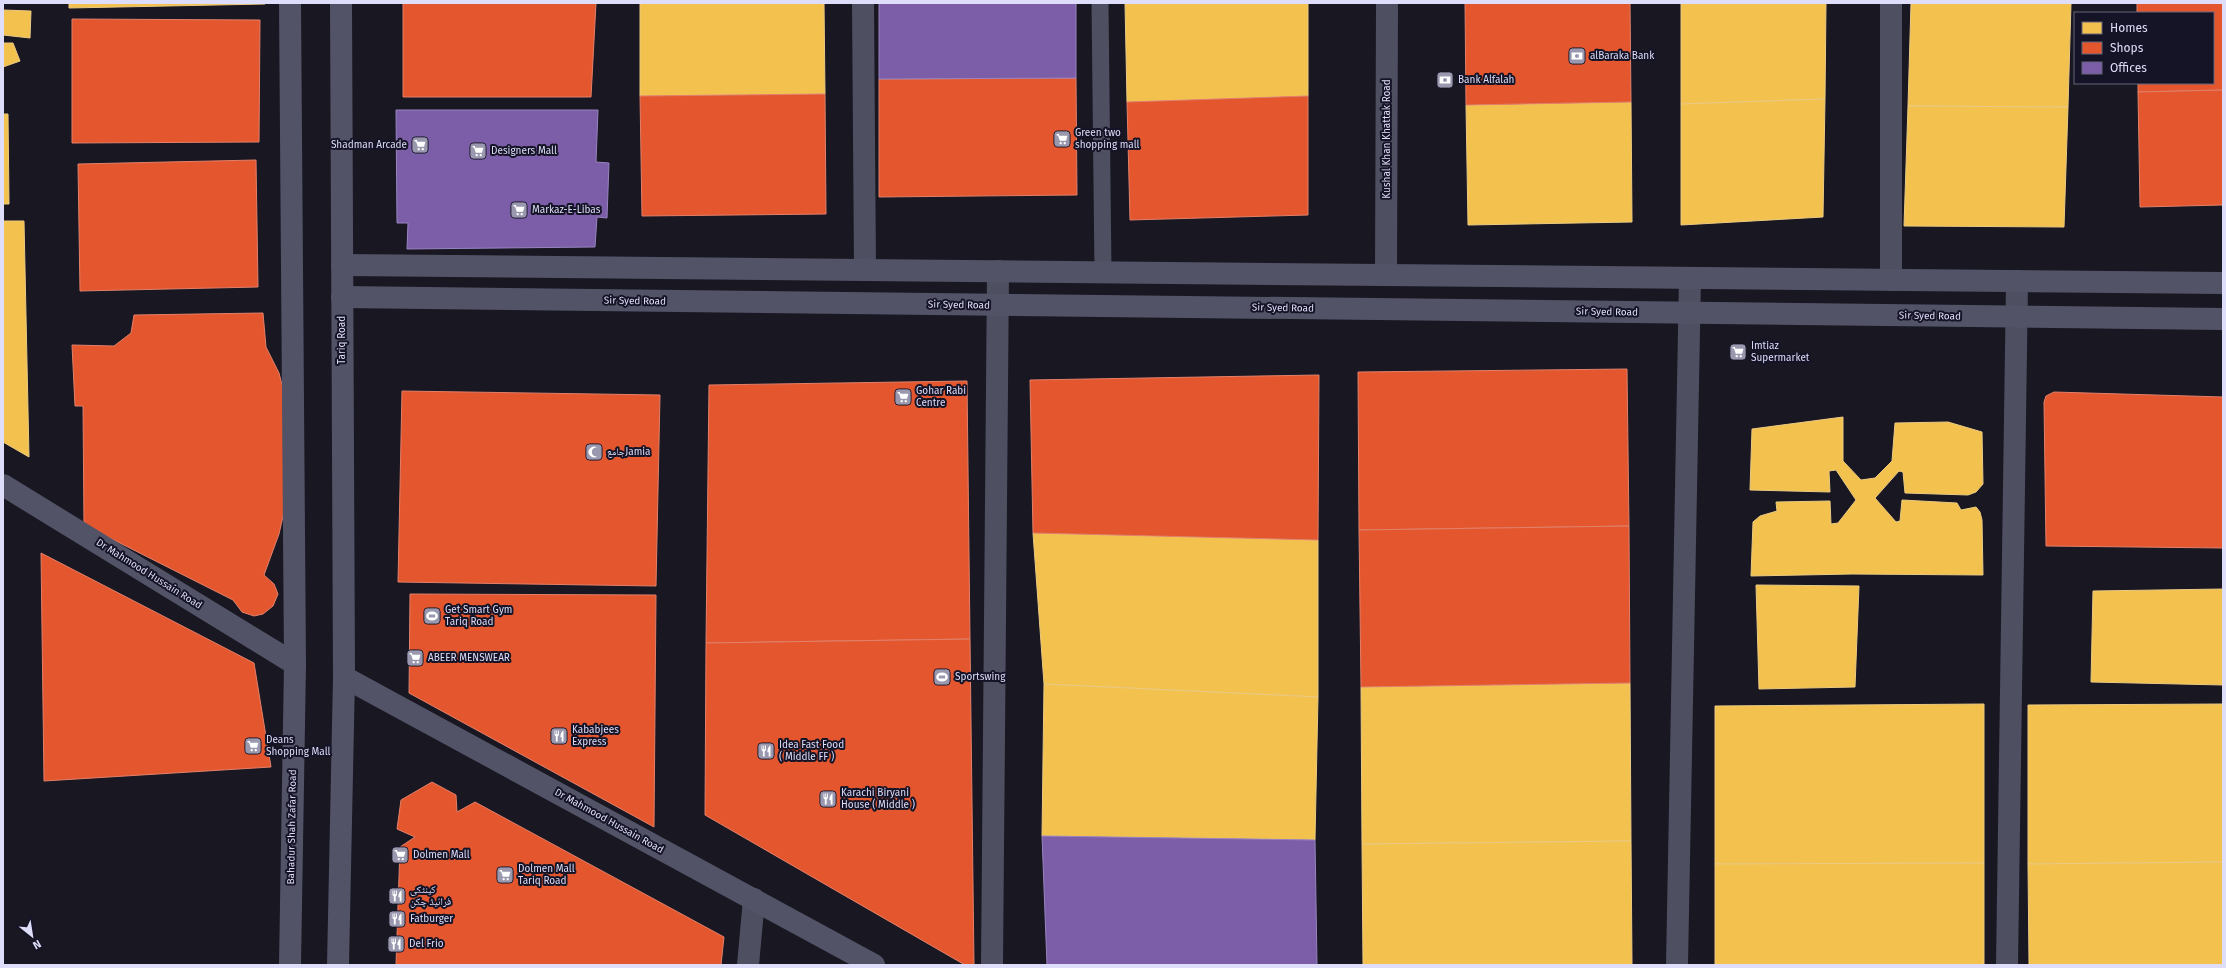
<svg xmlns="http://www.w3.org/2000/svg" width="2226" height="968" font-family="'Fira Sans','Noto Naskh Arabic',sans-serif">
  <style>
    .homes { fill: #f2c14e; stroke: #ecca82 }
    .shops { fill: #e4572e; stroke: #e2806b }
    .offices { fill: #7b5ea7; stroke: #9984c0 }
    .lines { fill: none; stroke-linecap: round; stroke-linejoin: round }
    .lane { stroke: #4e5061; stroke-width: 17 }
    .street { stroke: #4e5061; stroke-width: 22 }
    .secondary { stroke: #525367; stroke-width: 22 }
    .labels { text-anchor: middle; dominant-baseline: central; stroke-width: 4; stroke-linejoin: round; paint-order: stroke }
    .poi-label { font-size: 10px; fill: #dedefa; stroke: #151326; text-anchor: start }
    .street-label { font-size: 10px; fill: #dedefa; stroke: #151326 }
  </style>
  <rect width="100%" height="100%" fill="#181722"/>
  <g class="homes">
    <polygon points="69,3 265,3 265,4 69,8"/>
    <polygon points="640,3 824,3 825,94 640,96"/>
    <polygon points="1125,3 1308,3 1308,96 1127,102"/>
    <polygon points="1681,3 1826,3 1825,99 1681,104"/>
    <polygon points="1911,3 2071,3 2068,107 1908,106"/>
    <polygon points="3,10 31,11 30,38 3,35"/>
    <polygon points="3,43 13,43 20,61 3,67"/>
    <polygon points="1825,99 1823,217 1681,225 1681,104"/>
    <polygon points="1631,102 1632,222 1468,225 1466,105"/>
    <polygon points="1908,106 2068,107 2064,227 1904,226"/>
    <polygon points="3,114 8,114 9,204 3,204"/>
    <polygon points="3,221 24,221 29,457 3,442"/>
    <polygon points="1843,417 1843,461 1861,480 1875,478 1892,461 1895,423 1948,422 1982,432 1983,484 1976,492 1968,495 1905,493 1903,472 1899,471 1875,498 1896,522 1900,521 1902,500 1957,503 1961,510 1976,507 1980,512 1982,520 1983,575 1852,574 1751,576 1753,522 1760,516 1777,511 1776,502 1830,501 1831,524 1838,523 1856,500 1836,470 1829,471 1830,492 1750,490 1752,429"/>
    <polygon points="1033,533 1318,540 1318,697 1044,684"/>
    <polygon points="1756,585 1859,586 1855,687 1759,689"/>
    <polygon points="2223,589 2223,685 2091,682 2093,591"/>
    <polygon points="1630,683 1631,841 1362,844 1361,687"/>
    <polygon points="1044,684 1318,697 1315,840 1042,836"/>
    <polygon points="1984,704 1984,863 1715,864 1715,706"/>
    <polygon points="2223,704 2223,862 2028,864 2028,705"/>
    <polygon points="1631,841 1632,965 1363,965 1362,844"/>
    <polygon points="2223,862 2223,965 2029,965 2028,864"/>
    <polygon points="1984,863 1984,965 1715,965 1715,864"/>
  </g>
  <g class="shops">
    <polygon points="403,3 596,3 591,97 403,97"/>
    <polygon points="1465,3 1630,3 1631,102 1466,105"/>
    <polygon points="2137,3 2223,3 2223,90 2138,92 2138,83 2213,83 2213,13 2137,13"/>
    <polygon points="72,19 260,20 259,142 72,143"/>
    <polygon points="1076,78 1077,195 879,197 879,79"/>
    <polygon points="2223,90 2223,205 2140,207 2138,92"/>
    <polygon points="825,94 826,214 642,216 640,96"/>
    <polygon points="1308,96 1308,215 1130,220 1127,102"/>
    <polygon points="256,160 258,287 80,291 78,164"/>
    <polygon points="263,313 266,347 279,373 285,396 287,499 279,534 264,575 274,584 278,594 273,606 263,614 254,616 242,612 233,600 84,525 83,406 75,406 72,345 114,346 131,333 134,315"/>
    <polygon points="1627,369 1629,526 1359,530 1358,372"/>
    <polygon points="1319,375 1318,540 1033,533 1030,380"/>
    <polygon points="967,381 970,639 706,643 709,385"/>
    <polygon points="402,391 660,395 656,586 398,582"/>
    <polygon points="2054,392 2223,397 2223,548 2046,546 2044,402 2046,396"/>
    <polygon points="1629,526 1630,683 1361,687 1359,530"/>
    <polygon points="41,553 254,663 271,767 44,781"/>
    <polygon points="410,594 656,595 654,827 409,693"/>
    <polygon points="970,639 974,965 965,965 705,815 706,643"/>
    <polygon points="432,782 456,795 457,812 475,802 724,937 721,965 396,965 400,847 415,837 397,829 401,800"/>
  </g>
  <g class="offices">
    <polygon points="879,3 1076,3 1076,78 879,79"/>
    <polygon points="396,110 598,110 596,162 609,163 607,218 597,217 595,247 407,249 408,223 397,223"/>
    <polygon points="1042,836 1315,840 1317,965 1047,965"/>
  </g>
  <g class="lines">
    <polyline class="lane" points="1100,3 1103,272"/>
    <g class="street">
      <polyline points="863,3 865,270"/>
      <polyline points="1386,275 1387,3"/>
      <polyline points="1891,280 1891,3"/>
      <polyline points="748,965 754,899"/>
      <polyline points="992,965 998,271"/>
      <polyline points="1677,965 1690,278"/>
      <polyline points="2007,965 2017,281"/>
    </g>
    <g class="secondary">
      <polyline points="342,265 2223,283"/>
      <polyline points="342,297 2223,319"/>
      <polyline points="3,485 295,664"/>
      <polyline points="344,677 874,965"/>
      <polyline points="290,965 295,664 290,3"/>
      <polyline points="338,965 344,677 341,3"/>
    </g>
  </g>
  <defs>
    <g id="bank-square" transform="scale(0.9)"><rect x="-9" y="-9" width="18" height="18" rx="4" fill="#9998ae" stroke="#151326"/><path d="M-6-4H6V4H-6ZM0-2.3a2.3 2.3 0 1 0 0 4.6a2.3 2.3 0 1 0 0-4.6Z" fill="#fff"/></g>
    <g id="supermarket-square" transform="scale(0.9)"><rect x="-9" y="-9" width="18" height="18" rx="4" fill="#9998ae" stroke="#151326"/><path d="M-6-5.5h2.5l.6 2H6L4.5 2H-2.5L-4.4-4H-6ZM-1.5 3.2a1.3 1.3 0 1 0 .1 0ZM3 3.2a1.3 1.3 0 1 0 .1 0Z" fill="#fff"/></g>
    <g id="mosque-square" transform="scale(0.9)"><rect x="-9" y="-9" width="18" height="18" rx="4" fill="#9998ae" stroke="#151326"/><path d="M3.5-4.9A6 6 0 1 0 3.5 4.9A5 5 0 1 1 3.5-4.9Z" fill="#fff"/></g>
    <g id="stadium-square" transform="scale(0.9)"><rect x="-9" y="-9" width="18" height="18" rx="4" fill="#9998ae" stroke="#151326"/><path d="M0-5a6.5 5 0 1 0 0 10a6.5 5 0 1 0 0-10ZM-3.5-1.8h7v3.6h-7Z" fill="#fff"/></g>
    <g id="restaurant-square" transform="scale(0.9)"><rect x="-9" y="-9" width="18" height="18" rx="4" fill="#9998ae" stroke="#151326"/><path d="M-5-6h1v4h1v-4h1v4h1v-4h1v5L-1.5 .5V6h-2V.5L-5-1ZM5-6V6H3V1.5H1.5Q1.5-4 5-6Z" fill="#fff"/></g>
  </defs>
  <g fill-rule="evenodd">
    <use href="#bank-square" x="1577" y="56"/>
    <use href="#bank-square" x="1445" y="80"/>
    <use href="#supermarket-square" x="1062" y="139"/>
    <use href="#supermarket-square" x="420" y="145"/>
    <use href="#supermarket-square" x="478" y="151"/>
    <use href="#supermarket-square" x="519" y="210"/>
    <use href="#supermarket-square" x="1738" y="352"/>
    <use href="#supermarket-square" x="903" y="397"/>
    <use href="#mosque-square" x="594" y="452"/>
    <use href="#stadium-square" x="432" y="616"/>
    <use href="#supermarket-square" x="415" y="658"/>
    <use href="#stadium-square" x="942" y="677"/>
    <use href="#restaurant-square" x="559" y="736"/>
    <use href="#supermarket-square" x="253" y="746"/>
    <use href="#restaurant-square" x="766" y="751"/>
    <use href="#restaurant-square" x="828" y="799"/>
    <use href="#supermarket-square" x="400" y="855"/>
    <use href="#supermarket-square" x="505" y="875"/>
    <use href="#restaurant-square" x="397" y="896"/>
    <use href="#restaurant-square" x="397" y="919"/>
    <use href="#restaurant-square" x="396" y="944"/>
  </g>
  <g class="labels">
    <g class="poi-label">
      <text x="1590" y="56">alBaraka Bank</text>
      <text x="1458" y="80">Bank Alfalah</text>
      <text x="1075" y="133">Green two<tspan x="1075" dy="12">shopping mall</tspan></text>
      <text x="407" y="145" text-anchor="end">Shadman Arcade</text>
      <text x="491" y="151">Designers Mall</text>
      <text x="532" y="210">Markaz-E-Libas</text>
      <text x="1751" y="346">Imtiaz<tspan x="1751" dy="12">Supermarket</tspan></text>
      <text x="916" y="391">Gohar Rabi<tspan x="916" dy="12">Centre</tspan></text>
      <text x="607" y="452">جامعJamia</text>
      <text x="445" y="610">Get Smart Gym<tspan x="445" dy="12">Tariq Road</tspan></text>
      <text x="428" y="658">ABEER MENSWEAR</text>
      <text x="955" y="677">Sportswing</text>
      <text x="572" y="730">Kababjees<tspan x="572" dy="12">Express</tspan></text>
      <text x="266" y="740">Deans<tspan x="266" dy="12">Shopping Mall</tspan></text>
      <text x="779" y="745">Idea Fast Food<tspan x="779" dy="12">( Middle FF )</tspan></text>
      <text x="841" y="793">Karachi Biryani<tspan x="841" dy="12">House ( Middle )</tspan></text>
      <text x="413" y="855">Dolmen Mall</text>
      <text x="518" y="869">Dolmen Mall<tspan x="518" dy="12">Tariq Road</tspan></text>
      <text x="410" y="890">کینٹکی<tspan x="410" dy="12">فرائیڈ چکن</tspan></text>
      <text x="410" y="919">Fatburger</text>
      <text x="409" y="944">Del Frio</text>
    </g>
    <g class="street-label">
      <text transform="translate(1387 139) rotate(-90)">Kushal Khan Khattak Road</text>
      <text transform="translate(635 301) rotate(1)">Sir Syed Road</text>
      <text transform="translate(959 305) rotate(1)">Sir Syed Road</text>
      <text transform="translate(1283 308) rotate(1)">Sir Syed Road</text>
      <text transform="translate(1607 312) rotate(1)">Sir Syed Road</text>
      <text transform="translate(1930 316) rotate(1)">Sir Syed Road</text>
      <text transform="translate(342 340) rotate(-90)">Tariq Road</text>
      <text transform="translate(149 574) rotate(32)">Dr Mahmood Hussain Road</text>
      <text transform="translate(609 821) rotate(29)">Dr Mahmood Hussain Road</text>
      <text transform="translate(292 827) rotate(-89)">Bahadur Shah Zafar Road</text>
    </g>
  </g>
  <rect width="2226" height="968" fill="none" stroke="#dedefa" stroke-width="8"/>
  <rect x="2074" y="12" width="140" height="72" fill="#151326" stroke="#65647b"/>
  <rect x="2082" y="22" width="20" height="12" fill="#f2c14e" stroke="#65647b"/>
  <text x="2110" y="32" font-size="12" fill="#dedefa">Homes</text>
  <rect x="2082" y="42" width="20" height="12" fill="#e4572e" stroke="#65647b"/>
  <text x="2110" y="52" font-size="12" fill="#dedefa">Shops</text>
  <rect x="2082" y="62" width="20" height="12" fill="#7b5ea7" stroke="#65647b"/>
  <text x="2110" y="72" font-size="12" fill="#dedefa">Offices</text>
  <g transform="translate(32 936) rotate(150)" stroke="#151326" stroke-width="3" paint-order="stroke">
  <path d="M0-3L7 15L0 10L-7 15Z" fill="#dedefa"/>
  <text y="-6" font-size="11" font-weight="bold" text-anchor="middle" fill="#dedefa">N</text>
  </g>
</svg>
